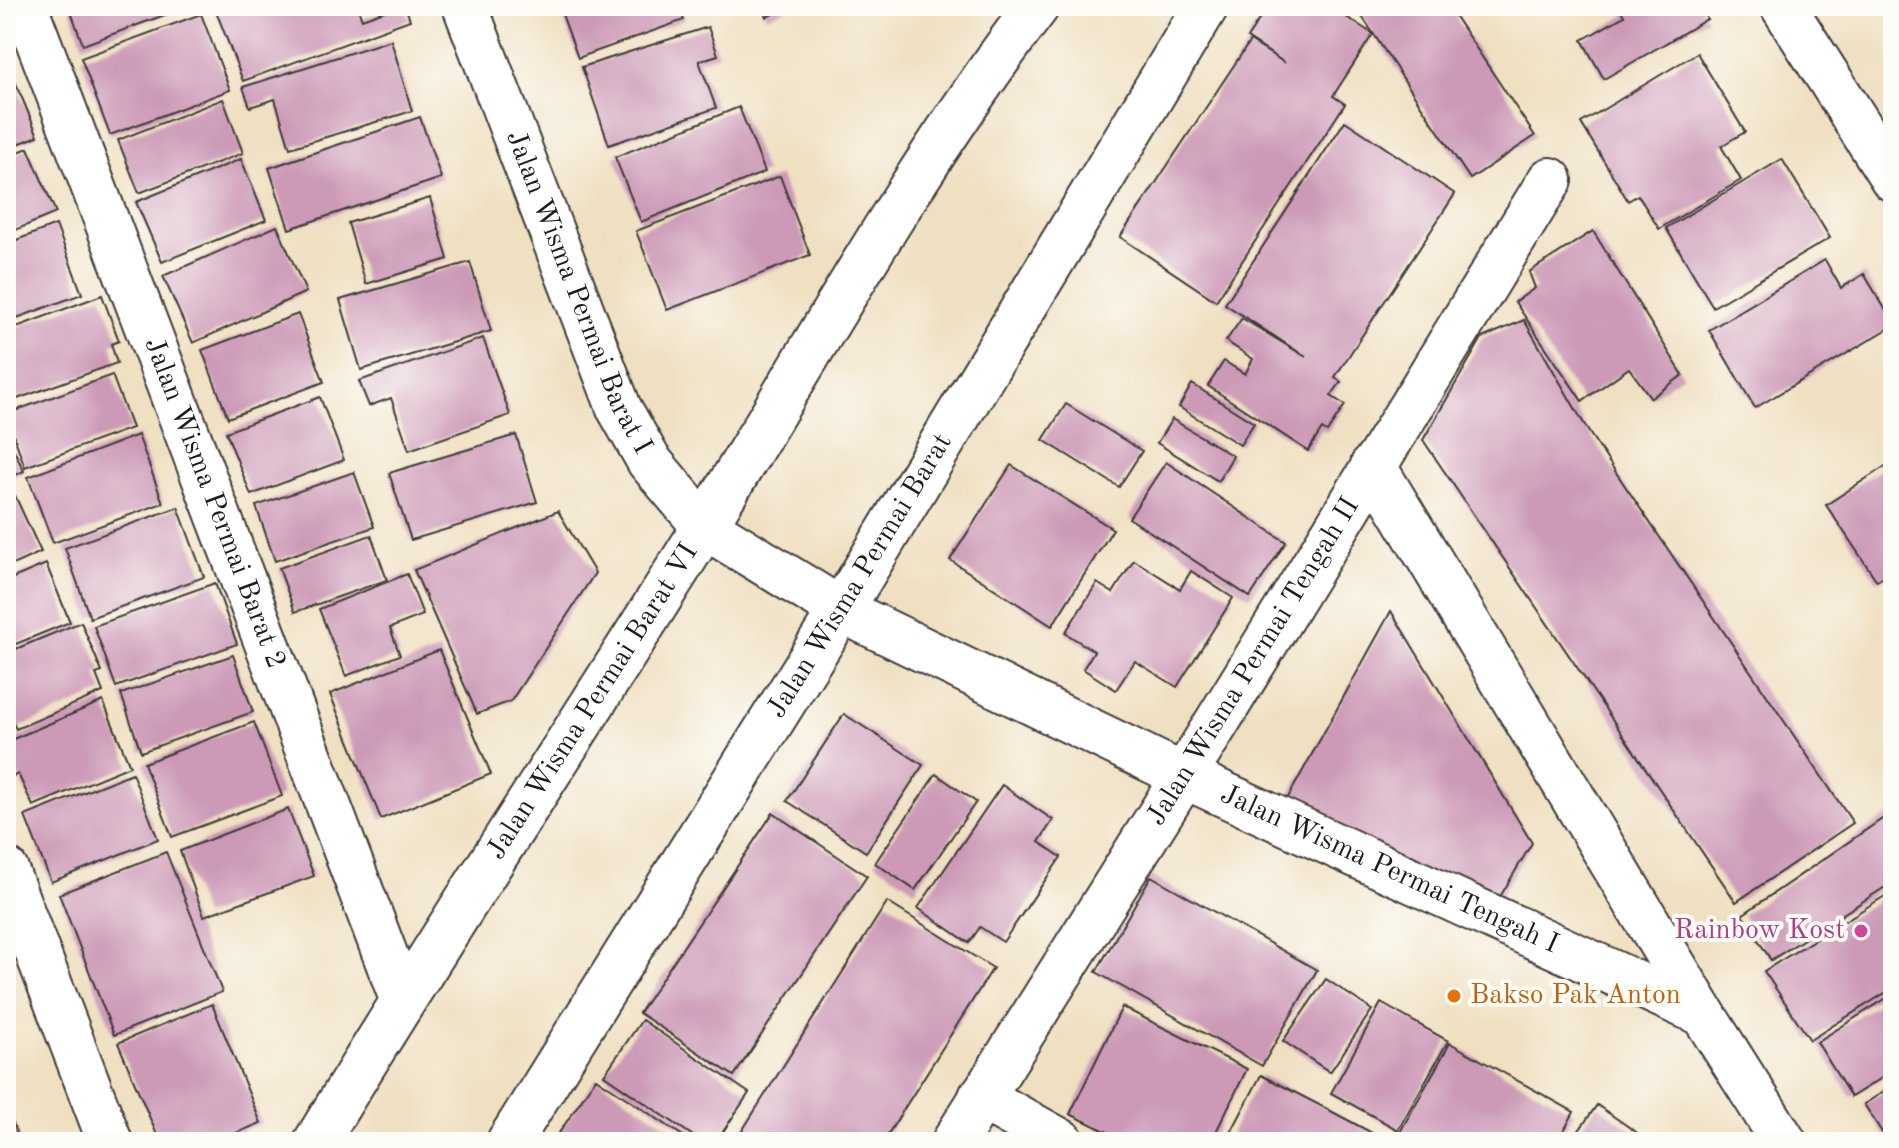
<svg xmlns="http://www.w3.org/2000/svg" width="1899" height="1148" font-family="'Old Standard TT',serif">
  <style>
    .building { fill: #cc9ab7 }
    .lines { fill: none; stroke-linecap: round; stroke-linejoin: round }
    .minor-casing { stroke: #3c3935; stroke-width: 48 }
    .minor { stroke: #fff; stroke-width: 44 }
    .hotel-dot { fill: #d1479c; stroke: #fdfcf7; stroke-width: 3 }
    .food-dot { fill: #e8710a; stroke: #fdfcf7; stroke-width: 3 }
    .labels { text-anchor: middle; dominant-baseline: central; stroke-width: 8; stroke-linejoin: round; paint-order: stroke }
    .street-label { font-size: 28px; fill: #1c1c1c; stroke: #fdfcf7 }
    .hotel-label { font-size: 28px; fill: #b23c85; stroke: #fdfcf7; text-anchor: end }
    .food-label { font-size: 28px; fill: #c56008; stroke: #fdfcf7; text-anchor: start }
  </style>
  <rect width="100%" height="100%" fill="#fdfcf7"/>
  <filter id="ink" filterUnits="userSpaceOnUse"><feTurbulence type="fractalNoise" baseFrequency=".0125" numOctaves="2"/><feDisplacementMap in="SourceGraphic" scale="16" xChannelSelector="R" yChannelSelector="G"/><feConvolveMatrix kernelMatrix="1 2 1 2 8 2 1 2 1" color-interpolation-filters="sRGB"/></filter>
  <filter id="wash" filterUnits="userSpaceOnUse"><feTurbulence type="fractalNoise" baseFrequency=".006" numOctaves="4" result="noise"/><feDisplacementMap in="SourceGraphic" scale="32" xChannelSelector="R" yChannelSelector="G"/><feGaussianBlur stdDeviation="1.8" result="paint"/><feColorMatrix in="noise" values="0 0 0 0 0 0 0 0 0 0 0 0 0 0 0 0 0 1.4 0 .05"/><feComposite in="paint" operator="in"/></filter>
  <g filter="url(#wash)">
    <rect width="100%" height="100%" fill="#f0e0c2"/>
    <g id="blocks">
      <g class="building">
        <polygon points="69,6 189,6 83,45"/>
        <polygon points="229,6 357,6 362,19 398,6 405,6 410,20 243,81 216,11"/>
        <polygon points="559,6 679,6 684,20 578,58"/>
        <polygon points="762,6 795,6 766,17"/>
        <polygon points="1268,6 1329,6 1373,34 1333,96 1345,104 1216,301 1120,237 1250,41 1285,63 1247,38"/>
        <polygon points="1355,6 1448,6 1535,136 1470,179"/>
        <polygon points="1619,6 1700,6 1707,19 1604,79 1582,40 1624,16"/>
        <polygon points="201,14 230,90 110,135 81,58"/>
        <polygon points="708,27 718,55 699,61 716,108 609,145 582,67"/>
        <polygon points="391,40 412,111 290,148 275,99 250,107 243,87"/>
        <polygon points="1697,53 1745,132 1721,146 1741,180 1659,229 1638,195 1628,201 1581,123"/>
        <polygon points="12,74 38,136 6,149 6,76"/>
        <polygon points="223,99 243,153 139,193 118,140"/>
        <polygon points="739,107 765,172 641,222 615,157"/>
        <polygon points="420,117 441,178 289,229 269,168"/>
        <polygon points="1345,121 1455,194 1335,377 1341,382 1331,396 1345,405 1327,432 1322,429 1308,451 1208,386 1224,361 1245,374 1253,359 1226,341 1242,318 1306,357 1225,304"/>
        <polygon points="28,148 56,213 6,234 6,157"/>
        <polygon points="241,159 266,220 162,262 136,202"/>
        <polygon points="1782,159 1830,238 1713,307 1666,228"/>
        <polygon points="780,176 810,255 667,310 636,231"/>
        <polygon points="430,198 448,259 366,284 348,223"/>
        <polygon points="56,225 82,294 6,322 6,244"/>
        <polygon points="277,226 306,292 193,343 163,276"/>
        <polygon points="1593,231 1683,375 1651,398 1629,368 1582,401 1515,302 1535,288 1529,272"/>
        <polygon points="1825,260 1841,288 1864,274 1893,322 1893,326 1755,408 1709,330"/>
        <polygon points="470,262 491,331 361,370 340,300"/>
        <polygon points="102,295 119,341 111,344 117,363 6,403 6,331"/>
        <polygon points="298,314 324,382 228,418 202,350"/>
        <polygon points="1524,320 1590,434 1853,823 1736,902 1423,440 1482,338"/>
        <polygon points="483,338 510,415 409,450 391,398 369,406 359,381"/>
        <polygon points="112,375 132,428 25,467 6,414"/>
        <polygon points="1192,384 1254,423 1240,445 1179,407"/>
        <polygon points="320,397 344,460 251,495 226,432"/>
        <polygon points="1066,404 1142,451 1119,487 1043,440"/>
        <polygon points="1172,419 1233,456 1218,481 1157,443"/>
        <polygon points="6,434 24,471 6,480"/>
        <polygon points="138,435 163,503 53,543 28,477"/>
        <polygon points="516,435 537,502 411,540 389,473"/>
        <polygon points="1893,461 1893,571 1877,581 1826,505"/>
        <polygon points="1166,462 1286,542 1250,597 1129,518"/>
        <polygon points="1011,465 1113,529 1052,626 950,560"/>
        <polygon points="354,472 374,527 275,561 256,506"/>
        <polygon points="12,489 41,552 6,568 6,491"/>
        <polygon points="178,507 204,577 90,618 65,548"/>
        <polygon points="558,511 595,573 511,701 477,714 414,570"/>
        <polygon points="371,535 387,580 295,612 279,568"/>
        <polygon points="1134,560 1180,589 1191,571 1233,598 1177,687 1135,661 1116,690 1083,669 1094,651 1065,633 1097,583 1113,593"/>
        <polygon points="46,564 70,622 6,648 6,581"/>
        <polygon points="407,574 423,615 390,628 400,655 346,676 319,609"/>
        <polygon points="215,583 237,644 116,687 94,626"/>
        <polygon points="1391,611 1532,843 1491,912 1285,803"/>
        <polygon points="81,622 102,672 96,674 103,692 16,729 6,710 6,653"/>
        <polygon points="439,650 491,774 381,819 330,694"/>
        <polygon points="233,655 253,712 141,752 121,694"/>
        <polygon points="103,701 130,766 33,806 18,774 6,779 6,742"/>
        <polygon points="844,714 923,765 866,852 787,801"/>
        <polygon points="254,722 282,796 172,837 144,763"/>
        <polygon points="132,773 158,839 51,882 25,816"/>
        <polygon points="936,774 976,802 915,890 875,863"/>
        <polygon points="1002,785 1053,820 1039,842 1061,857 1003,942 980,927 969,943 918,908"/>
        <polygon points="288,809 314,876 204,916 180,851"/>
        <polygon points="773,813 867,876 734,1076 639,1013"/>
        <polygon points="1888,815 1893,823 1893,882 1771,960 1742,915"/>
        <polygon points="166,852 222,992 114,1035 59,894"/>
        <polygon points="1151,876 1317,970 1262,1066 1096,972"/>
        <polygon points="1893,891 1893,988 1810,1040 1764,971"/>
        <polygon points="887,902 993,968 883,1142 735,1142"/>
        <polygon points="1326,979 1372,1010 1330,1072 1283,1041"/>
        <polygon points="1893,994 1893,1071 1851,1097 1817,1042"/>
        <polygon points="1381,1003 1448,1041 1398,1130 1331,1093"/>
        <polygon points="212,1004 261,1123 214,1142 160,1142 118,1043"/>
        <polygon points="1122,1007 1247,1069 1211,1142 1128,1142 1070,1114"/>
        <polygon points="642,1020 749,1093 716,1142 702,1142 604,1075"/>
        <polygon points="1450,1043 1574,1112 1558,1142 1418,1142 1400,1132"/>
        <polygon points="1261,1075 1327,1109 1389,1142 1226,1142"/>
        <polygon points="596,1078 692,1142 553,1142"/>
        <polygon points="1893,1086 1893,1142 1888,1142 1864,1104"/>
        <polygon points="6,1104 20,1142 6,1142"/>
        <polygon points="1597,1105 1636,1132 1629,1142 1571,1142"/>
      </g>
    </g>
  </g>
  <g filter="url(#ink)">
    <use href="#blocks" fill-opacity="0" stroke="#3c3935" stroke-width="2"/>
    <g class="lines">
      <g class="minor-casing">
        <g id="minor">
          <path id="s1" d="M25,6L402,999"/>
          <path id="s2" d="M465,6L619,408L649,461L704,526L841,610L1184,776L1703,1014"/>
          <polyline points="1783,6 1893,179"/>
          <polyline points="1373,465 1703,1014 1784,1142"/>
          <polyline points="6,870 110,1142"/>
          <polyline points="981,1097 1062,1142"/>
          <path id="s3" d="M316,1142C442,933 578,731 706,524C813,350 913,169 1037,6"/>
          <path id="s4" d="M509,1142L841,610L1206,6"/>
          <path id="s5" d="M954,1142L1184,776L1550,180"/>
        </g>
      </g>
      <use href="#minor" class="minor"/>
    </g>
  </g>
  <circle class="hotel-dot" cx="1861" cy="931" r="8"/>
  <circle class="food-dot" cx="1454" cy="996" r="8"/>
  <g class="labels">
    <g class="street-label">
      <text stroke="none"><textPath href="#s2" startOffset="308">Jalan Wisma Permai Barat I</textPath></text>
      <text stroke="none"><textPath href="#s1" startOffset="532">Jalan Wisma Permai Barat 2</textPath></text>
      <text stroke="none"><textPath href="#s4" startOffset="666">Jalan Wisma Permai Barat</textPath></text>
      <text stroke="none"><textPath href="#s5" startOffset="566">Jalan Wisma Permai Tengah II</textPath></text>
      <text stroke="none"><textPath href="#s3" startOffset="520">Jalan Wisma Permai Barat VI</textPath></text>
      <text stroke="none"><textPath href="#s2" startOffset="1344">Jalan Wisma Permai Tengah I</textPath></text>
    </g>
    <g class="hotel-label">
      <text x="1845" y="931">Rainbow Kost</text>
    </g>
    <g class="food-label">
      <text x="1470" y="996">Bakso Pak Anton</text>
    </g>
  </g>
  <rect width="1899" height="1148" fill="none" stroke="#fdfcf7" stroke-width="32"/>
</svg>
